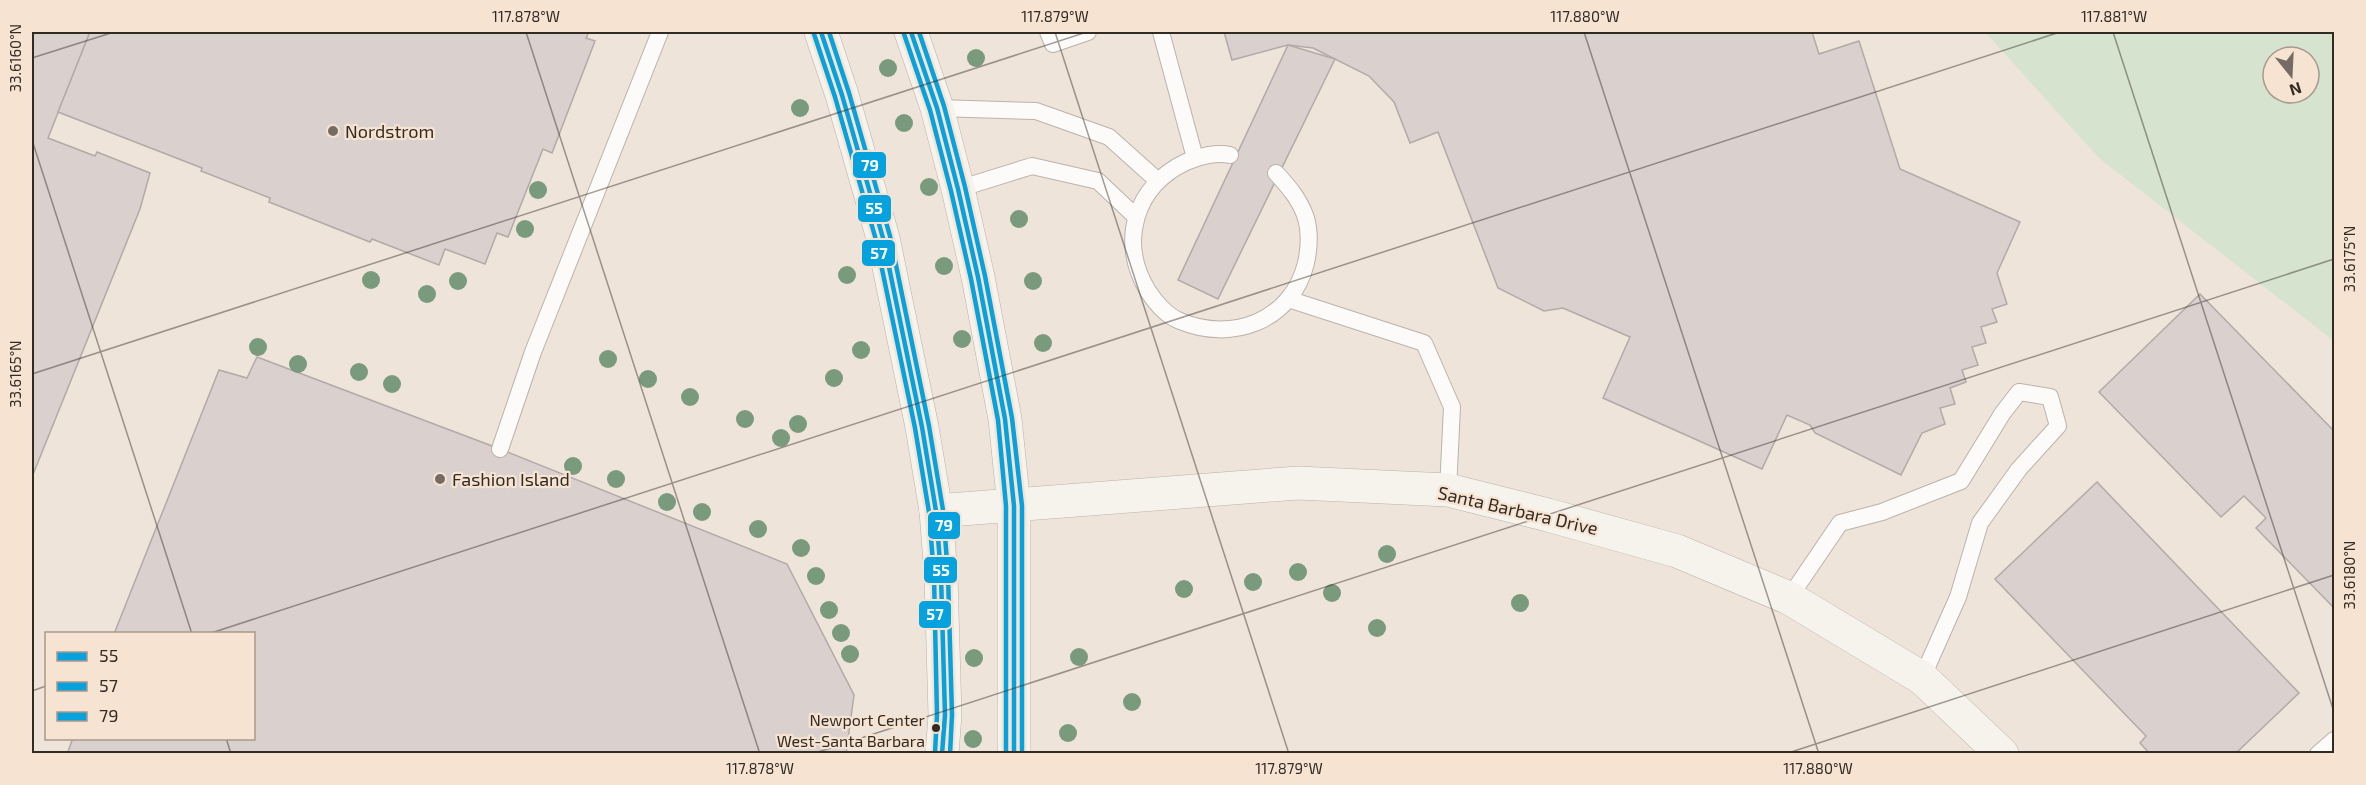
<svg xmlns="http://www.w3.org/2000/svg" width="2366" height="785" font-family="'Exo 2',sans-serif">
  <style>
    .green { fill: #d5e3cf; fill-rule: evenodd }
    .building { fill: #dad0ce; stroke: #b2aaa7; stroke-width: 1.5 }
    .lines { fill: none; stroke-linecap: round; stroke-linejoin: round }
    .lane-casing { stroke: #bbb2ab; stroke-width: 18 }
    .secondary-casing { stroke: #bbb2ab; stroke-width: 34 }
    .lane { stroke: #fdfbf9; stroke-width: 16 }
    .secondary { stroke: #f6f2ec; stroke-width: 33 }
    .bus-1-casing { stroke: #f7e3d2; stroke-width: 9 }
    .bus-2-casing { stroke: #f7e3d2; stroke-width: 9 }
    .bus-3-casing { stroke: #f7e3d2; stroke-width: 9 }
    .bus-1 { stroke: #05a2dd; stroke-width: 4.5 }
    .bus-2 { stroke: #05a2dd; stroke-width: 4.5 }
    .bus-3 { stroke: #05a2dd; stroke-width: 4.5 }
    .tree { fill: #799a7c }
    .ticks { fill: none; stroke: #322b24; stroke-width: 1.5; stroke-opacity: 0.45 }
    .poi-dot { fill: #746c64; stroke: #f7e3d2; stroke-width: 2 }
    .bus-dot { fill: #322b24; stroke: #f7e3d2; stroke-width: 2 }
    .labels { text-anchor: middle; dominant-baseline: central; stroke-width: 4.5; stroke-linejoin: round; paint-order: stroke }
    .bus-label { font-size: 16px; fill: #322b24; stroke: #f7e3d2; text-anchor: end }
    .poi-label { font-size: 18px; fill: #322b24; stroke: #f7e3d2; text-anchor: start }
    .street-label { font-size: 18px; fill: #322b24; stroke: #f7e3d2 }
    .line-badge { stroke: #f7e3d2; stroke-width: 2 }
    .badge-label { font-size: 16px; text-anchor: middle; font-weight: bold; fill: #fff }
    .neatline { fill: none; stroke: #322b24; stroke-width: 2 }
    .ticks-label { font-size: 15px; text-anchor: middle; fill: #322b24 }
  </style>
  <rect width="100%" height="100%" fill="#efe4da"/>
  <path class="green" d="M1985,32H2334V341L2099,158ZM2273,57H2309V93H2273Z"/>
  <g class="building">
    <polygon points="32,32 90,32 48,138 95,156 97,152 150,173 140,209 32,477"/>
    <polygon points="90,32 589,32 586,38 595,41 552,153 543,149 508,237 497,233 485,264 445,249 439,265 372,239 370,242 269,202 270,198 201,171 202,168 58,112"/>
    <polygon points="1224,32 1812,32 1819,54 1859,41 1900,169 2020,222 1997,273 2007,304 1992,309 1997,322 1981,327 1986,343 1972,347 1978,365 1962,370 1966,382 1950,388 1955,404 1940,408 1945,424 1922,433 1901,475 1815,433 1810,425 1787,415 1762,469 1603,398 1630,337 1563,308 1544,311 1498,288 1438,132 1410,143 1394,102 1369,76 1313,48 1288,45 1232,60"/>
    <polygon points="1288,45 1335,59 1218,299 1178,280"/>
    <polygon points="2200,294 2334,431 2334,608 2256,528 2266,518 2244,496 2221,517 2099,392"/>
    <polygon points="257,357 500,449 787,564 854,695 846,754 67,754 73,738 254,738 254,634 114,634 219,370 247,378"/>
    <polygon points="2097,482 2299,693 2235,754 2150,754 2140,743 2146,736 1995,579"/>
  </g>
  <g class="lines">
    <g class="lane-casing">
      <g id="lane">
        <polyline points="1048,32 1053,44 1088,32"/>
        <polyline points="1161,32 1195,158"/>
        <polyline points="937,108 1036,111 1109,137 1158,181"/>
        <path d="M1230,155C1217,152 1199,156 1186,162C1135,186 1118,242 1148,291C1155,302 1167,316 1180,321C1232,343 1292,321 1306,263C1309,249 1310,232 1306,218C1300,200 1289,187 1276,173"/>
        <polyline points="958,189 1032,166 1098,181 1135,216"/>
        <polyline points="1288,299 1424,343 1452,407 1448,490"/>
        <polyline points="500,449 533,352 660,32"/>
        <polyline points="1789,598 1840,523 1882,512 1961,481 2002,414 2019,392 2050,397 2058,426 2019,469 1980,523 1958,597 1922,678"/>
        <polyline points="2318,754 2334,740"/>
      </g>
    </g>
    <g class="secondary-casing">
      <g id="secondary">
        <polyline points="821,32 842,95 883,238 922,427 936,511 941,576 945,715 942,754"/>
        <polyline points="911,32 937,108 958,189 978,277 1005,419 1014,506 1014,754"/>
        <polyline points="936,511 1298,483 1448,490 1548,515 1677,551 1789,598 1922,678 2002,754"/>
      </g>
    </g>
    <use href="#lane" class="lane"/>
    <use href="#secondary" class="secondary"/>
    <g class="bus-1-casing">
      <g id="bus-1">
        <polyline points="821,32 842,95 883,238 922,427 936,511 941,576 945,715 942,754"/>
        <polyline points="911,32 937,108 958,189 978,277 1005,419 1014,506 1014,754"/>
      </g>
    </g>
    <g class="bus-2-casing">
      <g id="bus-2">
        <polyline points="814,34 835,97 876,240 915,428 929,512 934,576 937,715 935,753"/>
        <polyline points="904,34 930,110 951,191 971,279 998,420 1006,506 1006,754"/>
      </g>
    </g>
    <g class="bus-3-casing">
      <g id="bus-3">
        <polyline points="829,32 849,93 890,236 929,426 943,510 948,575 952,715 950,754"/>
        <polyline points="919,32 944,106 965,187 985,276 1012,418 1022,506 1022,754"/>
      </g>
    </g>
    <use href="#bus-1" class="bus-1"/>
    <use href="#bus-2" class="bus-2"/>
    <use href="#bus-3" class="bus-3"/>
  </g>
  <g class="tree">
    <circle cx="976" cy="58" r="9"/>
    <circle cx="888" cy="68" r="9"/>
    <circle cx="800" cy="108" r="9"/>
    <circle cx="904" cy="123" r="9"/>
    <circle cx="929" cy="187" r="9"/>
    <circle cx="538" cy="190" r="9"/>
    <circle cx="1019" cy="219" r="9"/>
    <circle cx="525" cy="229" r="9"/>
    <circle cx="944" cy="266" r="9"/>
    <circle cx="847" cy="275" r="9"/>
    <circle cx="371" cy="280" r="9"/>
    <circle cx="458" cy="281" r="9"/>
    <circle cx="1033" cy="281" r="9"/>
    <circle cx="427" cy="294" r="9"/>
    <circle cx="962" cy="339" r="9"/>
    <circle cx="1043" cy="343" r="9"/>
    <circle cx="258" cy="347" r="9"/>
    <circle cx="861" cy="350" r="9"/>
    <circle cx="608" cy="359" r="9"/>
    <circle cx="298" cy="364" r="9"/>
    <circle cx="359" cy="372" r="9"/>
    <circle cx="834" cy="378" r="9"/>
    <circle cx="648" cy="379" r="9"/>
    <circle cx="392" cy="384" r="9"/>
    <circle cx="690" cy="397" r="9"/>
    <circle cx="745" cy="419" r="9"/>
    <circle cx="798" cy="424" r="9"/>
    <circle cx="781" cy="438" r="9"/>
    <circle cx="573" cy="466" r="9"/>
    <circle cx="616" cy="479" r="9"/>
    <circle cx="667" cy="502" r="9"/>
    <circle cx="702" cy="512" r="9"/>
    <circle cx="758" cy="529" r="9"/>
    <circle cx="801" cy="548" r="9"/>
    <circle cx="1387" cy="554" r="9"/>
    <circle cx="1298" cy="572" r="9"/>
    <circle cx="816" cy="576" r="9"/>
    <circle cx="1253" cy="582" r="9"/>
    <circle cx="1184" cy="589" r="9"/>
    <circle cx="1332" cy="593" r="9"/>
    <circle cx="1520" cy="603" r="9"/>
    <circle cx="829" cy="610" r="9"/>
    <circle cx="1377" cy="628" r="9"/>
    <circle cx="841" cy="633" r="9"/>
    <circle cx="850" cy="654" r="9"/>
    <circle cx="1079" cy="657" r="9"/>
    <circle cx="974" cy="658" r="9"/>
    <circle cx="1132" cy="702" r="9"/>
    <circle cx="1068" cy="733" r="9"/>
    <circle cx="973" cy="739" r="9"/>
  </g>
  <path class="ticks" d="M526,32L760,754M1055,32L1289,754M1584,32L1819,754M2113,32L2334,712M32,58L114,32M32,140L192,634M32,374L1087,32M208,634L2060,32M32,691L46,686M226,738L231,754M812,754L2334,259M1785,754L2334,575"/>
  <g class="poi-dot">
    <circle cx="333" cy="131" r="6"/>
    <circle cx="440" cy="479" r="6"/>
  </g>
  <circle class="bus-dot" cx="936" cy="728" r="5"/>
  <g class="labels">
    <g class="bus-label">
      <text x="925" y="719">Newport Center<tspan x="925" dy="21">West-Santa Barbara</tspan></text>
    </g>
    <g class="poi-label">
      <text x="345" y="131">Nordstrom</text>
      <text x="452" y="479">Fashion Island</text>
    </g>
    <g class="street-label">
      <text transform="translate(1518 510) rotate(13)">Santa Barbara Drive</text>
    </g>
  </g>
  <g class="line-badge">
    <rect x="852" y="151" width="35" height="28" rx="6" fill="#05a2dd"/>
    <rect x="857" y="194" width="35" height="29" rx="6" fill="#05a2dd"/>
    <rect x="861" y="239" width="35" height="28" rx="6" fill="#05a2dd"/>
    <rect x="927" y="511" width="34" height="29" rx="6" fill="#05a2dd"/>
    <rect x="923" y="556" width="35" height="28" rx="6" fill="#05a2dd"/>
    <rect x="918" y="600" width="34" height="29" rx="6" fill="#05a2dd"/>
  </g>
  <g class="badge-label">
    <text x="870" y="171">79</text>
    <text x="874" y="214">55</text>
    <text x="879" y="259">57</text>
    <text x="944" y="531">79</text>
    <text x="941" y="576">55</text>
    <text x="935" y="620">57</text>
  </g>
  <rect width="2366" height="785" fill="none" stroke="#f7e3d2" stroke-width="66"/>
  <rect x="45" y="632" width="210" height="108" fill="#f7e3d2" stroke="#a8998c" stroke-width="1.5"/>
  <rect x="57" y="652" width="30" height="9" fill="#05a2dd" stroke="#a8998c" stroke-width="1.5"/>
  <text x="99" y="662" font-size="18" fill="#322b24">55</text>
  <rect x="57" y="682" width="30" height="9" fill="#05a2dd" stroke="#a8998c" stroke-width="1.5"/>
  <text x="99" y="692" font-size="18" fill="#322b24">57</text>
  <rect x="57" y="712" width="30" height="9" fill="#05a2dd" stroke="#a8998c" stroke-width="1.5"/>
  <text x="99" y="722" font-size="18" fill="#322b24">79</text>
  <g transform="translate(2291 75) rotate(162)"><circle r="28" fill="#f7e3d2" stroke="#a8998c" stroke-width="1.5"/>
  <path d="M0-4.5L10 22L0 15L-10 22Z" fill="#746c64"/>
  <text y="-9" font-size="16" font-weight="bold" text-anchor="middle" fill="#322b24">N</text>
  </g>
  <rect x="33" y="33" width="2300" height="719" class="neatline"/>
  <g class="ticks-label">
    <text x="526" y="22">117.878°W</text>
    <text x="1055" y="22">117.879°W</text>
    <text x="1585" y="22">117.880°W</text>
    <text x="2114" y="22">117.881°W</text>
    <text transform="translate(16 58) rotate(-90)" y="5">33.6160°N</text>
    <text transform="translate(2350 259) rotate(-90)" y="5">33.6175°N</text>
    <text transform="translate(16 374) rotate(-90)" y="5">33.6165°N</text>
    <text transform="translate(2350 575) rotate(-90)" y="5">33.6180°N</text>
    <text x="760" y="774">117.878°W</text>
    <text x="1289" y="774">117.879°W</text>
    <text x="1818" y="774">117.880°W</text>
  </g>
</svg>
